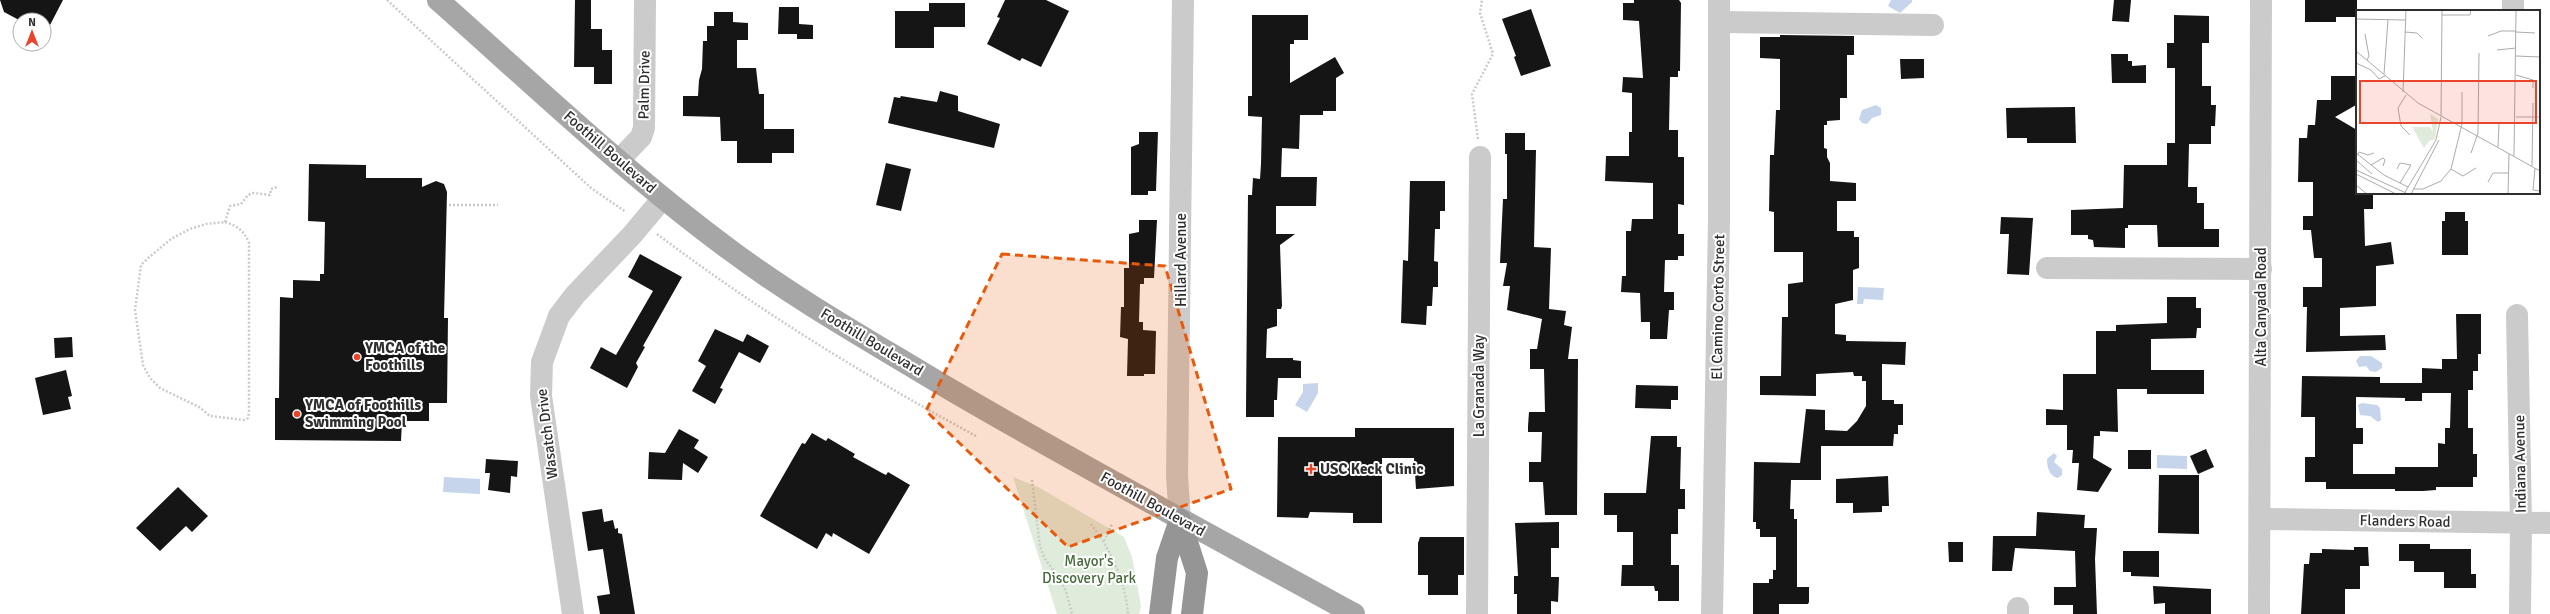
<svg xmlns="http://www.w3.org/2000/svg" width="2550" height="614" font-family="Signika,sans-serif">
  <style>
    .green { fill: #e0ecdb }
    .water { fill: #c6d5ec }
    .building { fill: #151515; fill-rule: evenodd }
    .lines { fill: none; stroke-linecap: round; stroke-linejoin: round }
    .path { stroke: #cbcbcb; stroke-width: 2.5; stroke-dasharray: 2 2; stroke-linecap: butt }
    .minor { stroke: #cbcbcb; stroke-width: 22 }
    .major { stroke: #a6a6a6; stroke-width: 22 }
    .highway { stroke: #959595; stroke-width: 22 }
    .marked { fill: #e8590c; fill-opacity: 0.2; stroke: #e8590c; stroke-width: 3; stroke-dasharray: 8 5; stroke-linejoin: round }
    .poi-dot { fill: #ea452b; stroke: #fff; stroke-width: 1.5 }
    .labels { text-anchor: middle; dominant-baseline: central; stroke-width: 4; stroke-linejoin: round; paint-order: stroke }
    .street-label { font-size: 15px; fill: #2e2e2e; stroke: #fff }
    .poi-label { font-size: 15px; font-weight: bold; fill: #2e2e2e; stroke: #fff; text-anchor: start }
    .park-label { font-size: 15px; fill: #466b3a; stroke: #fff }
    .inset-road { fill: none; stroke: #ababab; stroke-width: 1 }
    .view { fill: #ea452b; fill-opacity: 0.15; stroke: #ea452b; stroke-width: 2 }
    .inset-edge { fill: none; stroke: #2e2e2e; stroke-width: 2 }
  </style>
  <rect width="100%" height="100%" fill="#fff"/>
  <polygon class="green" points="1013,477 1038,487 1124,537 1132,557 1141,606 1139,614 1057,614"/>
  <g class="water">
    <polygon points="1891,0 1912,0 1912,2 1900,13 1888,6"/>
    <polygon points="1876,105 1881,108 1881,115 1872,118 1867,124 1862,123 1859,119 1862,110"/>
    <polygon points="1858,287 1884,288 1883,300 1864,299 1863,304 1857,304"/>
    <polygon points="2360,356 2371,356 2382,363 2382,368 2376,372 2370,371 2366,366 2359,367 2356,361"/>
    <polygon points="1318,383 1318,393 1307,412 1295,405 1303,392 1303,384"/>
    <polygon points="2362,403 2377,405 2380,408 2381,420 2378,422 2370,416 2360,415 2358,405"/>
    <path d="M2054,453L2057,456L2054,462L2062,469V475L2058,478C2049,476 2047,467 2047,459Z"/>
    <polygon points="2157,455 2187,456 2187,469 2157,468"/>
    <polygon points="444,477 480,479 480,494 443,492"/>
  </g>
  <g class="building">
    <polygon points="0,0 63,0 50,25 44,20 37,19 19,20 4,12"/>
    <polygon points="575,0 591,0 591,29 602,29 602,50 612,50 612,84 594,84 594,67 574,67"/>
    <polygon points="1005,0 1046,0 1069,11 1041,67 1022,58 1020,61 987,44 1000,18 997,17"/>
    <polygon points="1634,0 1679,0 1681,3 1680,71 1678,71 1678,77 1670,77 1669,130 1678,130 1678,157 1684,157 1684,205 1678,204 1678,234 1684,234 1684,256 1678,256 1678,260 1665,260 1664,292 1674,292 1674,310 1669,310 1667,339 1650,339 1650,322 1641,322 1640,293 1621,292 1622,276 1626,276 1626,231 1631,231 1632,219 1653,219 1653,183 1605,181 1606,156 1629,156 1629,132 1632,132 1632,93 1622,92 1623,77 1643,78 1639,21 1623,20 1623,3 1634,3"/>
    <polygon points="2114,0 2131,0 2129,22 2112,21"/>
    <polygon points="2305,0 2357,0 2357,17 2336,17 2336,22 2305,22"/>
    <polygon points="929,3 965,3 965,27 934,27 934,48 895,48 895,11 929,11"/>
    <polygon points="779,7 799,7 799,24 813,25 813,39 797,39 797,34 778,34"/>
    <polygon points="1531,9 1551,66 1521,76 1514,57 1516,56 1502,19"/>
    <polygon points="714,12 733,12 733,22 748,23 748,40 737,40 737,68 756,68 759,94 764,94 764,129 794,129 794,153 772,153 772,163 737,163 737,141 721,141 720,117 683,116 683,96 698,96 699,80 702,69 703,41 707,41 707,26 714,26"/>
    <polygon points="1252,15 1308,15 1308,40 1294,40 1294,44 1290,44 1290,83 1335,57 1344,73 1336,78 1336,111 1323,111 1323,115 1300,115 1299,149 1282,148 1281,177 1317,177 1316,206 1276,206 1276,234 1295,234 1280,245 1282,306 1281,309 1277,309 1277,326 1267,329 1266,358 1293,358 1293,360 1301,361 1301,378 1278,378 1277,400 1274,400 1274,417 1246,417 1246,409 1248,195 1252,195 1253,178 1260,179 1261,164 1262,117 1248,116 1248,96 1252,96"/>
    <polygon points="2174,15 2209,16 2209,43 2202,43 2202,86 2211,86 2211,105 2216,105 2215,126 2211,126 2211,144 2189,144 2188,187 2197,187 2197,203 2204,203 2204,229 2219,229 2219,247 2158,247 2157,225 2128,225 2128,228 2125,228 2125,248 2094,247 2093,240 2088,239 2088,235 2071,235 2071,210 2123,208 2124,165 2167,165 2167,143 2175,143 2175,68 2167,68 2167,43 2174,43"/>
    <polygon points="1780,35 1854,36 1854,55 1847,55 1847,98 1840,98 1840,120 1827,121 1827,125 1824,125 1824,148 1827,149 1827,157 1830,163 1830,181 1856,183 1856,201 1837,201 1837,231 1854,231 1854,237 1859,237 1859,268 1853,270 1853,300 1835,304 1835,334 1846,335 1846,341 1906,342 1905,365 1882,364 1882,400 1894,400 1894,404 1903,404 1903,425 1898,425 1898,434 1894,434 1893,446 1821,446 1821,480 1791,480 1790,509 1794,509 1794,519 1797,519 1797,587 1809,587 1809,602 1808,604 1779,604 1779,614 1753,614 1753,583 1769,583 1769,579 1773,579 1773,570 1776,570 1776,537 1760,537 1760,529 1756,529 1756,522 1753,522 1754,462 1800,463 1806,409 1825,410 1825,430 1847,431 1857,421 1866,406 1866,381 1862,381 1862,376 1854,376 1853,372 1816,374 1816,396 1760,395 1760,376 1781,376 1782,317 1788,317 1788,284 1803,282 1803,252 1774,252 1774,212 1769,211 1770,155 1774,155 1776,110 1780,110 1780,59 1760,58 1760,37 1780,37"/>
    <polygon points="2111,54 2128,54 2128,61 2132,61 2132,66 2146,65 2146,83 2112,83"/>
    <polygon points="1900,59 1924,59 1924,78 1901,79"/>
    <polygon points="2331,76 2357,76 2356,105 2335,117 2357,130 2357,193 2373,193 2373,209 2364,209 2365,246 2391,242 2394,264 2376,266 2376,306 2340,308 2340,336 2385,335 2386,350 2306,352 2307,307 2303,307 2303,287 2322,287 2322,258 2314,258 2311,230 2303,230 2303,216 2313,216 2313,182 2298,182 2299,138 2307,138 2308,125 2315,125 2317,100 2331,100"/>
    <polygon points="940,91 958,96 958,111 1000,124 994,148 888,123 894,97 900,98 901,96 937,102"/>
    <polygon points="2075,107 2076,143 2027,143 2027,138 2007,138 2006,108"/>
    <polygon points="1139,132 1158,132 1156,191 1148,191 1148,195 1131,195 1131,147 1139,144"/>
    <polygon points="1505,133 1525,133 1525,150 1536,150 1534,247 1551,248 1549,309 1566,311 1564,325 1572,327 1568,359 1578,359 1577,515 1545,515 1543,482 1529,482 1529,462 1541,462 1542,432 1528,432 1528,426 1529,412 1545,412 1544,369 1530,369 1530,349 1537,349 1542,319 1507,310 1510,286 1503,286 1507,263 1500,263 1503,199 1507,199 1507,154 1505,154"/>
    <polygon points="886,163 911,169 901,211 876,205"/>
    <polygon points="309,164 366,165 366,178 422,178 422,187 436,181 444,184 447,192 444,318 448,318 447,403 429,403 429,421 402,421 401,441 275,440 275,398 279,398 280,297 293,298 293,280 320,281 320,274 324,274 325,222 308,221"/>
    <polygon points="1410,181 1445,181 1445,211 1440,211 1440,229 1435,229 1434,261 1438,262 1438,287 1433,287 1432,306 1427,306 1426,325 1401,323 1403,260 1408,261"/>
    <polygon points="2445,212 2465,212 2465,221 2468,221 2468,255 2442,255 2442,221 2445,221"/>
    <polygon points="2001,217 2033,218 2029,275 2007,274 2009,234 2000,234"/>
    <polygon points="1139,220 1157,220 1154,278 1144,278 1144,284 1140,284 1139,322 1143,322 1143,330 1156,331 1155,374 1144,374 1144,376 1127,376 1128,339 1120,337 1121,307 1124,307 1124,268 1129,268 1129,234 1139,232"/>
    <polygon points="640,254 682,277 643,346 645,347 636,363 638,367 627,388 590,368 601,347 616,355 653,291 628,277"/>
    <polygon points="2167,297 2196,297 2196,308 2201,308 2201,328 2197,328 2196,338 2151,339 2151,370 2204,370 2204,394 2147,394 2147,389 2117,389 2118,432 2100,431 2100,436 2094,436 2093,458 2112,469 2098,492 2077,490 2079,463 2072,463 2073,450 2067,450 2067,425 2046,425 2046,409 2063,410 2063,374 2096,374 2096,331 2116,331 2116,325 2167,323"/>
    <path d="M2456,314H2481V354H2478V371H2473V390H2468V428H2473V454H2477V477H2473V487H2436V490L2423,491H2395V489H2326V482H2305V457H2315V417H2301L2302,376L2380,377V383H2422V368L2442,369V359H2457ZM2422,393H2451L2450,428H2445V444L2438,443V467H2395V474H2353V444H2363V428H2356V397L2405,398V401H2422Z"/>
    <polygon points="715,329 743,342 747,334 769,346 760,363 739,352 720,388 723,389 715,404 692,391 706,366 698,361"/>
    <polygon points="72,337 73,357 55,358 54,338"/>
    <polygon points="66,370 72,396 68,397 71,409 43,415 35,378"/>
    <polygon points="1636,385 1678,386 1678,400 1671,400 1671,409 1635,408"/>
    <polygon points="1355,428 1454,428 1454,486 1416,489 1414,458 1382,458 1382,523 1353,523 1353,513 1310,512 1308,518 1277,517 1278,437 1355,437"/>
    <polygon points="679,429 699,440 694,448 708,457 698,473 683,463 682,480 648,479 649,452 665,453"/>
    <polygon points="812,433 826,441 828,438 855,454 853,457 882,473 886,475 888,472 910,485 869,554 833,533 832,537 826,533 817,549 760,516 802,443 805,444"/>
    <polygon points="1651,436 1677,436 1677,447 1681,447 1680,489 1685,489 1685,509 1678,509 1678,534 1671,534 1671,565 1679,565 1679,601 1658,601 1658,591 1655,591 1654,586 1621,586 1622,565 1633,565 1633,532 1617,532 1617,515 1604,515 1604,493 1646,493"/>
    <polygon points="2206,449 2214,467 2198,474 2190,456"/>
    <rect x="2128" y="450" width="23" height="19"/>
    <polygon points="486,459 518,461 517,477 511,476 510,493 488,490 490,473 485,473"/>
    <polygon points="2159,475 2199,475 2199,534 2158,533"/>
    <polygon points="1888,476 1889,506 1882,506 1882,512 1853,513 1853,503 1836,503 1836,479"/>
    <polygon points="178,487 208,516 192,532 186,526 160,551 136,528"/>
    <polygon points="602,509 604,522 613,520 615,529 618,528 618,533 622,534 635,614 600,614 597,596 610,594 603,549 588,551 582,512"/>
    <polygon points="2037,512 2085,515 2084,528 2097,528 2095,559 2097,614 2073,614 2073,605 2054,605 2054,587 2076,587 2075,551 2015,548 2012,571 1992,571 1993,536 2036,536"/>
    <polygon points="1559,522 1559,548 1551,548 1551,577 1559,577 1558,602 1551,601 1551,614 1517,614 1517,594 1514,594 1514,576 1518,576 1515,523"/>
    <polygon points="1420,537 1464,537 1464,575 1458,575 1458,595 1428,595 1428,575 1418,575 1418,543"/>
    <polygon points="1948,542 1963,542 1963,562 1949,562"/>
    <polygon points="2399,544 2430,544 2430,549 2471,549 2471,574 2476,574 2476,588 2444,588 2444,572 2414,572 2414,561 2399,561"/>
    <polygon points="2354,547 2368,547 2369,566 2360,566 2360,589 2345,589 2345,614 2301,614 2304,564 2309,564 2310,553 2322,553 2322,549 2354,550"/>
    <polygon points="2123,551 2159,551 2159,577 2131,576 2131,572 2123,572"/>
    <polygon points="2153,586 2211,589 2211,614 2165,614 2165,603 2154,604"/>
  </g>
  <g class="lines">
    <g class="path">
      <polyline points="387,0 591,188 626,212"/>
      <polyline points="1478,139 1472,94 1493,54 1480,13 1482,0"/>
      <polyline points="449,205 498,205"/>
      <path d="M225,222C238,226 244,231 249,243V412L248,418L244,420L210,416L199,407L160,388L150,378L143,365L135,310L141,265L147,259L171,239L190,229L206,224Z"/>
      <polyline points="225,222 230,206 241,204 248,195 253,193 270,195 271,189 277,187"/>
      <path d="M657,234C758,310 865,376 976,436"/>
      <polyline points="1032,480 1040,547 1045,559 1058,576 1066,591 1072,614"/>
      <path d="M1091,524C1112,552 1125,580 1128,614"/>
      <polyline points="1104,541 1112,524"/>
    </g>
    <g class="minor">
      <polyline points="2513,0 2513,11"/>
      <polyline points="1719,22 1933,25"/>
      <polyline points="619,160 641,137 644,128 645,0"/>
      <polyline points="2047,268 2261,269"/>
      <polyline points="2517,315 2521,523 2520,614"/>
      <polyline points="2261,519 2550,523"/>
      <polyline points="1180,520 1177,476 1183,0"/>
      <polyline points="573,614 541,396 542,362 559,316 575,295 632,235 663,198"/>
      <polyline points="1477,614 1480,157"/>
      <polyline points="1712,614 1719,220 1719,0"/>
      <polyline points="2018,614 2018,608"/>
      <polyline points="2259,614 2261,0"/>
    </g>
    <path class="major" d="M438,0C534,85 627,174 730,250C797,300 870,341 941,384C1077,464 1216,538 1354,614"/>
    <g class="highway">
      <polyline points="1180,520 1197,573 1192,614"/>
      <polyline points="1160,614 1167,558 1180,520"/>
    </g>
  </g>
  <path class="marked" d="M1002,254L1165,266L1231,489L1068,547L926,411Z"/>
  <g class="poi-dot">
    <circle cx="357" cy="357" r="4"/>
    <circle cx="297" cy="414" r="4"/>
    <path d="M1309 463h4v4h4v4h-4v4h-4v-4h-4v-4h4z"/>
  </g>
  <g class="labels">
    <g class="street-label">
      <text transform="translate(644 85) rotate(-89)">Palm Drive</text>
      <text transform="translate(610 152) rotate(41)">Foothill Boulevard</text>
      <text transform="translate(1181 260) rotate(-90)">Hillard Avenue</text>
      <text transform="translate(1718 307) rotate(-89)">El Camino Corto Street</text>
      <text transform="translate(2261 307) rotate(-90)">Alta Canyada Road</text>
      <text transform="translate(872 342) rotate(31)">Foothill Boulevard</text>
      <text transform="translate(1479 386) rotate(-90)">La Granada Way</text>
      <text transform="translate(547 434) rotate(-97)">Wasatch Drive</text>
      <text transform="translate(2520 464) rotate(-91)">Indiana Avenue</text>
      <text transform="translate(1153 504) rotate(29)">Foothill Boulevard</text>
      <text transform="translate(2405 521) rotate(1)">Flanders Road</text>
    </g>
    <g class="poi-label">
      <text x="365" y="348">YMCA of the<tspan x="365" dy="17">Foothills</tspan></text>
      <text x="305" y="405">YMCA of Foothills<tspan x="305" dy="17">Swimming Pool</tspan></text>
      <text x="1320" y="469">USC Keck Clinic</text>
    </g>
    <g class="park-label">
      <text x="1089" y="561">Mayor's<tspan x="1089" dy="17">Discovery Park</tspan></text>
    </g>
  </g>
  <g transform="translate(2356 10)">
    <rect width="184" height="184" fill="#fff"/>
    <path d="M74,104L82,109L79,129L73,131L68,138L56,117H74L77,122Z" fill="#e0ecdb"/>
    <path class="inset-road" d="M86,5H114L115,0M0,9L49,10M49,22L61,23L66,28M160,22L179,23M9,24L13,46L11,50M132,26L145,21H160M141,40L160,38M0,41L62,93L184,161M160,46L184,47M0,53L15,60L23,69L29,66M28,64L32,10M160,65L177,70V78M47,82L50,0M50,85L42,98L45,116L54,125M85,106L86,0M160,107H184M142,137L143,113M0,143L28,165L52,177M115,143L122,123L123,43M2,145L3,142L12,145L18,143M158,146L160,0M0,150L16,164M15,155L27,148L29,150L27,156M176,156L177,93M179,158L177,180L184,181M41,159L44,153L55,155L44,173M95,159L107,166L120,158M0,160L50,183M0,164L40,184M132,172L137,163H152M0,175L11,184M58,179H67L85,171L95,159L106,114V82M48,184L80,130L85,107M55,184L83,130M152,184L153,144"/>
    <path class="view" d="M4,71H180V113H4Z"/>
    <rect width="184" height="184" class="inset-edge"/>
  </g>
  <g transform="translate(32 32)"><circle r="19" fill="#ffffff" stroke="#ababab"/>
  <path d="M0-3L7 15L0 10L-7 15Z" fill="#ea452b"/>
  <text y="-6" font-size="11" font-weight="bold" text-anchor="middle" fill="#2e2e2e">N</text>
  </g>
</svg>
